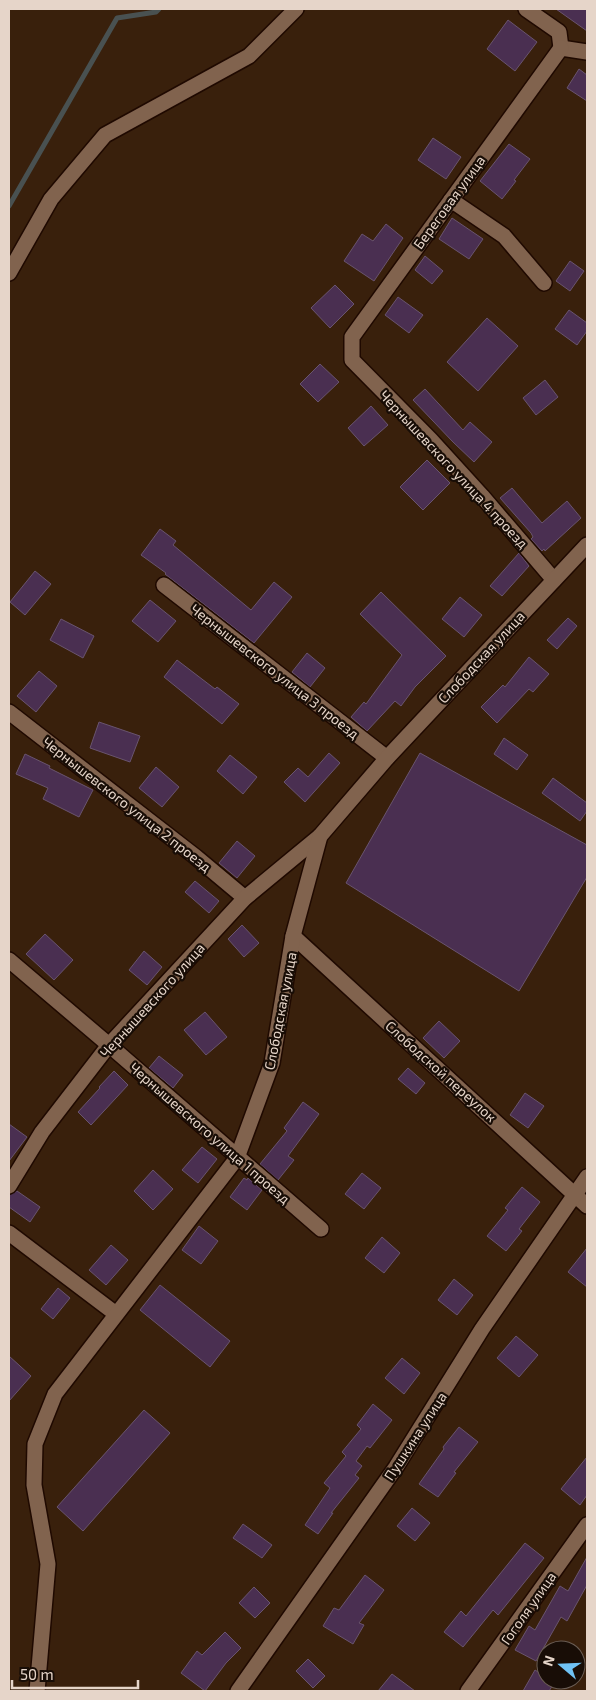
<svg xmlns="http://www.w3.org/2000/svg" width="596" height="1700" font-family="'Exo 2',sans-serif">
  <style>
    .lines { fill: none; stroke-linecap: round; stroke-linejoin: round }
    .stream { stroke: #495151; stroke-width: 5 }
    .building { fill: #4a2f51; stroke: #69546e }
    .minor-casing { stroke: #1f0900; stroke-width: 18 }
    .minor { stroke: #81634e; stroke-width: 15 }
    .labels { text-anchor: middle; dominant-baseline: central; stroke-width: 4.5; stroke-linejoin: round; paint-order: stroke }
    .street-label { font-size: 14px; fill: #e6d5c9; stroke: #180d06 }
  </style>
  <rect width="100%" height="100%" fill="#39200c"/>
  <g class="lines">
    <polyline class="stream" points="9,206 117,18 156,12 159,9"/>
  </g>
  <g class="building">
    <polygon points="556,9 587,9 587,31"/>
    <polygon points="508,20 537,42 515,71 487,49"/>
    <polygon points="579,69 587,75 587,101 567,88"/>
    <polygon points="433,138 461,157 446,179 418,160"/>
    <polygon points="509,144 530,159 514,180 516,181 502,199 480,181"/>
    <polygon points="452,218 483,239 469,259 439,239"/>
    <polygon points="386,224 403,238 374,281 344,261 362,234 373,241"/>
    <polygon points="425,256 443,271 432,284 415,270"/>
    <polygon points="570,261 584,271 570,291 556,281"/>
    <polygon points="335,285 354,304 330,328 311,308"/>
    <polygon points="398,297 423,315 409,333 385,315"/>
    <polygon points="569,310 587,323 587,331 577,345 555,329"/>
    <polygon points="487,318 518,346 478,391 447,362"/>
    <polygon points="320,364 339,382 318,402 300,384"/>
    <polygon points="545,380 558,397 536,415 523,398"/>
    <polygon points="425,389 463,430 470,422 492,442 474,462 453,442 413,400"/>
    <polygon points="371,406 388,425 364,446 348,428"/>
    <polygon points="427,460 450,483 423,510 400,487"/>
    <polygon points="512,488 542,523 567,501 581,518 545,551 544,549 542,551 531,539 533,537 531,533 500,498"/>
    <polygon points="160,529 176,541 173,545 251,610 274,582 292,597 254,643 170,578 165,574 166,573 141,555"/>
    <polygon points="519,553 529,566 502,596 490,586"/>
    <polygon points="35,571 51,584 25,615 10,602"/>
    <polygon points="381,592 446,656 415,687 401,706 395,701 367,731 351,717 364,702 366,704 402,655 360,614"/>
    <polygon points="460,597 482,615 464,637 442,619"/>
    <polygon points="150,600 176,621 158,642 132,621"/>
    <polygon points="568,618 577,626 557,649 547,640"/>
    <polygon points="61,619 94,636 83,658 50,640"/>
    <polygon points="307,653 325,668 310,687 292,672"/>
    <polygon points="529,657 549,674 533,692 529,689 497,723 481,707 503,685 505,687"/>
    <polygon points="177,660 215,689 217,687 239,704 222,724 164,677"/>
    <polygon points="39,671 57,686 36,712 17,696"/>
    <polygon points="99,722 140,736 130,762 90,748"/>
    <polygon points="504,738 528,755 517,770 494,754"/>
    <polygon points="329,753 340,763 305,802 284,782 298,768 308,777"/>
    <polygon points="420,753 587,845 587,877 519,991 346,883"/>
    <polygon points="25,754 50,766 49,768 93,790 79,817 43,799 48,788 16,774"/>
    <polygon points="230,755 257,777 243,794 217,771"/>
    <polygon points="156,767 179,787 162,807 139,788"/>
    <polygon points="553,778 587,803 587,811 580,821 542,793"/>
    <polygon points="237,841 255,856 237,878 219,863"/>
    <polygon points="195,881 219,901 209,913 185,892"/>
    <polygon points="242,925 259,943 244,957 228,939"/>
    <polygon points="45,934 73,960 54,980 26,954"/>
    <polygon points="144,951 162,967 147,985 129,970"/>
    <polygon points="205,1012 227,1037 206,1055 184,1030"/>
    <polygon points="439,1021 460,1041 444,1058 423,1038"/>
    <polygon points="159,1056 183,1075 173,1088 149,1068"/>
    <polygon points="408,1068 425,1083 416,1094 398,1079"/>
    <polygon points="114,1071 128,1085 91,1125 78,1112 100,1088 99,1087"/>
    <polygon points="525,1093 544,1106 528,1128 510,1115"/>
    <polygon points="303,1102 319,1114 288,1156 294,1160 278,1180 260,1164 287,1131 284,1128"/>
    <polygon points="9,1124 27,1137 9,1161"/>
    <polygon points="202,1147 217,1159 198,1183 182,1170"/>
    <polygon points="153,1170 173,1189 153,1210 134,1191"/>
    <polygon points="362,1173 381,1188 364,1209 345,1194"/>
    <polygon points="244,1178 247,1180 248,1178 262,1190 247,1210 230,1197"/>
    <polygon points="522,1187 540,1202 519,1229 522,1231 506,1251 487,1236 508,1210 505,1208"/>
    <polygon points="17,1191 40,1207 30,1222 9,1207 9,1195"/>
    <polygon points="199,1226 218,1241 201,1264 182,1250"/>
    <polygon points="382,1237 400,1253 384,1273 365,1258"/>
    <polygon points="111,1245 128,1260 106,1285 89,1270"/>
    <polygon points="587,1248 587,1287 568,1272"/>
    <polygon points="454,1279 473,1295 457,1315 438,1300"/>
    <polygon points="160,1285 230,1341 210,1367 140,1310"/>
    <polygon points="58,1288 70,1298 53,1319 41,1309"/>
    <polygon points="516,1336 538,1355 519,1377 497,1358"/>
    <polygon points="9,1356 31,1376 9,1401"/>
    <polygon points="402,1358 420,1373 404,1394 385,1378"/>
    <polygon points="373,1404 392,1420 370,1448 367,1446 356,1461 362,1466 355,1475 359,1478 331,1513 333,1513 318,1534 305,1525 330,1488 324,1483 346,1456 342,1452 361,1429 357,1425"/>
    <polygon points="144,1410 170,1433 83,1531 57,1507"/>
    <polygon points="459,1427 478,1442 454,1472 456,1473 438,1497 419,1484 444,1449 443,1447"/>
    <polygon points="587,1457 587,1495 580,1505 561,1489"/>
    <polygon points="412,1508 430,1523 415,1541 397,1526"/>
    <polygon points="243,1524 272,1545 262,1558 233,1538"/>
    <polygon points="525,1543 544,1558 498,1615 493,1610 463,1647 444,1632 461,1611 466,1616"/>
    <polygon points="587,1557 587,1585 567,1621 561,1617 536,1661 515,1650 529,1626 535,1630 560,1586 568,1591"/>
    <polygon points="365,1575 384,1590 359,1623 364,1625 353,1644 323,1626 334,1608 339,1610"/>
    <polygon points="254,1587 270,1603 255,1618 239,1603"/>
    <polygon points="225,1632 241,1648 226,1663 205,1691 181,1673 197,1651 202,1655"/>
    <polygon points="308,1659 325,1676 313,1688 296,1671"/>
    <polygon points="535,1670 546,1677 546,1680 555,1682 549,1691 523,1691"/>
    <polygon points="392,1674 415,1691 378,1691"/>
  </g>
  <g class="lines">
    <g class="minor-casing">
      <g id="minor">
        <polyline points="526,9 559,32 561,48"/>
        <polyline points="561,48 587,52"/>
        <polyline points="451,200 504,236 544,283"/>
        <polyline points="9,273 51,199 105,135 249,56 296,9"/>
        <polyline points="554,580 482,496 431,440 352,360 352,337 561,48"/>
        <polyline points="164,585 387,758"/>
        <polyline points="9,712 196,857 245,898"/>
        <polyline points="293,936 587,1206"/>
        <polyline points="9,960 109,1045 321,1229"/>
        <polyline points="9,1186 42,1132 109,1045 245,898 320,836"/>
        <polyline points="9,1233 116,1314"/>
        <polyline points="37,1691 48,1564 34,1485 35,1444 55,1394 237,1158 272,1063 293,936 320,836 387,758 587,545"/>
        <polyline points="238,1691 396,1467 482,1329 587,1177"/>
        <polyline points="468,1691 587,1525"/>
      </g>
    </g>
    <use href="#minor" class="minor"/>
  </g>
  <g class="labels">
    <g class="street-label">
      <text transform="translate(449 202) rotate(-54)">Береговая улица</text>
      <text transform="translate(454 469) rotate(47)">Чернышевского улица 4 проезд</text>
      <text transform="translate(481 657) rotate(-47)">Слободская улица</text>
      <text transform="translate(275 671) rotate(38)">Чернышевского улица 3 проезд</text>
      <text transform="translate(127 804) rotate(38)">Чернышевского улица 2 проезд</text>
      <text transform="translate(152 1000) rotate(-48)">Чернышевского улица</text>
      <text transform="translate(280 1011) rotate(-79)">Слободская улица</text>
      <text transform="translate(441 1071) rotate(42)">Слободской переулок</text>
      <text transform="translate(210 1133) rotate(41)">Чернышевского улица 1 проезд</text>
      <text transform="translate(415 1436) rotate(-57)">Пушкина улица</text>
      <text transform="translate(528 1608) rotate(-55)">Гоголя улица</text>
    </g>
  </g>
  <rect width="596" height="1700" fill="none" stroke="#e6d5c9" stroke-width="20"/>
  <g transform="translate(561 1665) rotate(289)"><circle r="24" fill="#180d06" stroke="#6a5d54"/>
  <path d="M0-4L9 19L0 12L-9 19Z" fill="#6fc2f4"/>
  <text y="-8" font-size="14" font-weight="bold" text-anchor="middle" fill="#e6d5c9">N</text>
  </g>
  <path d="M12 1680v8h126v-8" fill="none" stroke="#e6d5c9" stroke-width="2.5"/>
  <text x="20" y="1680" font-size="15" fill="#e6d5c9" stroke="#180d06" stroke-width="4" paint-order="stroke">50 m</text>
</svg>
